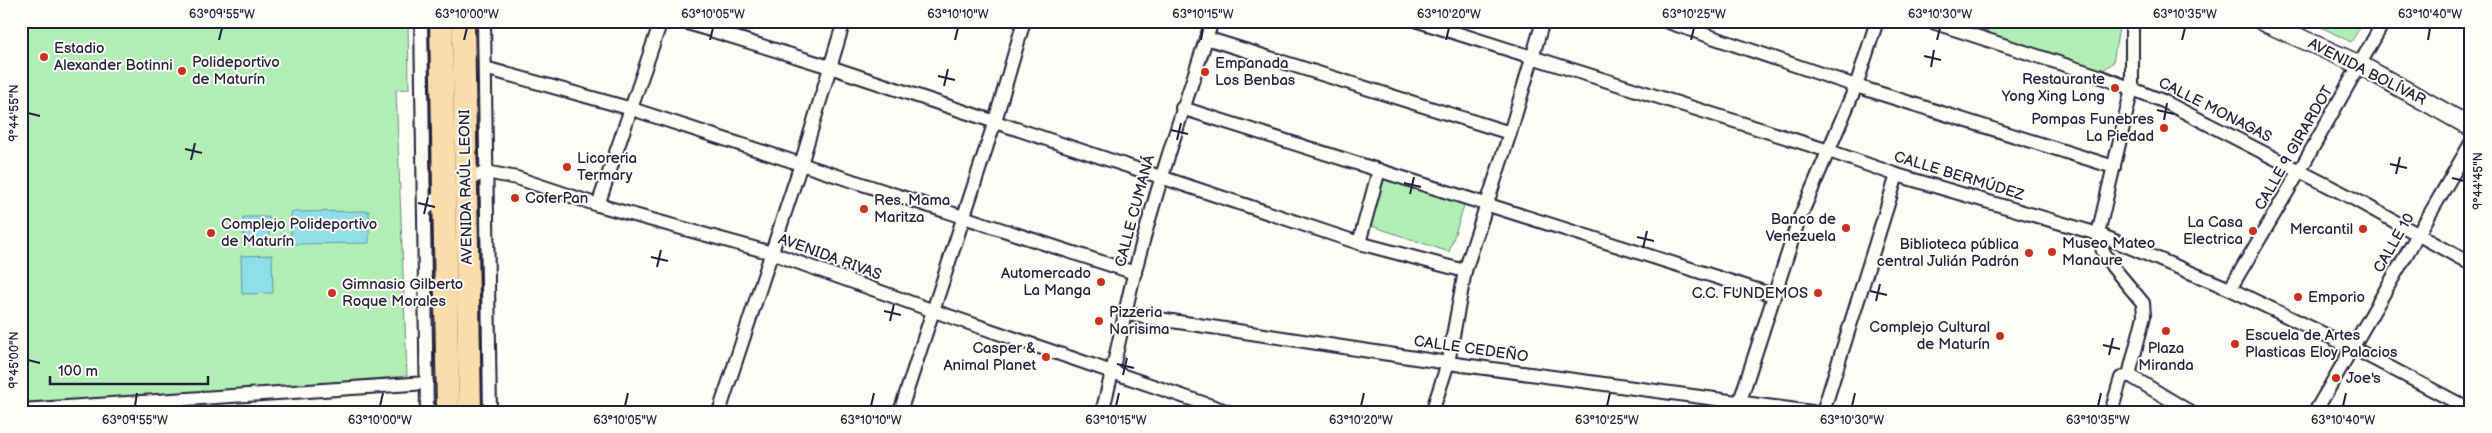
<svg xmlns="http://www.w3.org/2000/svg" width="2492" height="433" font-family="'Balsamiq Sans',sans-serif">
  <style>
    .green { fill: #b1eeb4; stroke: #6a8878 }
    .water { fill: #8edfea; stroke: #6393a4 }
    .lines { fill: none; stroke-linecap: round; stroke-linejoin: round }
    .street-casing { stroke: #22223b; stroke-width: 16 }
    .secondary-casing { stroke: #22223b; stroke-width: 21 }
    .highway-casing { stroke: #22223b; stroke-width: 26 }
    .street { stroke: #fdfcf7; stroke-width: 12 }
    .secondary { stroke: #fdfcf7; stroke-width: 18 }
    .highway { stroke: #fbddab; stroke-width: 22 }
    .ticks { fill: none; stroke: #22223b; stroke-width: 2 }
    .poi-dot { fill: #c8321e; stroke: #fdfcf7; stroke-width: 2 }
    .labels { text-anchor: middle; dominant-baseline: central; stroke-width: 4; stroke-linejoin: round; paint-order: stroke }
    .poi-label { font-size: 15px; fill: #22223b; stroke: #fdfcf7; text-anchor: start }
    .street-label { font-size: 15px; fill: #22223b; stroke: #fdfcf7 }
    .neatline { fill: none; stroke: #22223b; stroke-width: 2 }
    .ticks-label { font-size: 12px; text-anchor: middle; fill: #22223b }
  </style>
  <rect width="100%" height="100%" fill="#fdfcf7"/>
  <filter id="ink" filterUnits="userSpaceOnUse"><feTurbulence type="fractalNoise" baseFrequency=".02" numOctaves="2"/><feDisplacementMap in="SourceGraphic" scale="10" xChannelSelector="R" yChannelSelector="G"/><feConvolveMatrix kernelMatrix="1 2 1 2 8 2 1 2 1" color-interpolation-filters="sRGB"/></filter>
  <g filter="url(#ink)">
    <g class="green">
      <polygon points="21,21 408,21 409,89 396,90 407,376 21,409"/>
      <polygon points="1985,21 2120,21 2113,63 2103,70 1975,29 1977,23"/>
      <polygon points="2309,21 2364,21 2351,42"/>
      <polygon points="1386,174 1466,200 1449,252 1369,225"/>
    </g>
    <g class="water">
      <polygon points="369,211 369,243 291,244 291,212"/>
      <polygon points="243,217 269,217 269,243 244,243"/>
      <polygon points="272,255 273,293 242,294 241,256"/>
    </g>
    <g class="lines">
      <g class="street-casing">
        <g id="street">
          <polyline points="421,21 427,412"/>
          <polyline points="484,21 490,412"/>
          <polyline points="681,21 830,67 1359,243 1465,271"/>
          <polyline points="1418,21 1829,151 1897,175 2098,234 2230,289 2353,348 2471,410"/>
          <polyline points="1665,21 1856,86 2114,167"/>
          <polyline points="1929,21 2099,76 2163,101 2356,200 2471,264"/>
          <polyline points="2470,21 2471,22"/>
          <polyline points="1206,38 1510,133"/>
          <polyline points="485,68 632,109 1135,273"/>
          <polyline points="1182,108 1773,295"/>
          <polyline points="462,182 486,172 517,178 598,205 772,253 934,311 1229,412"/>
          <polyline points="598,205 661,21"/>
          <polyline points="424,211 444,191"/>
          <polyline points="1359,243 1379,170"/>
          <polyline points="2230,289 2299,172 2384,21"/>
          <polyline points="1126,314 1448,363 1812,412"/>
          <polyline points="2129,375 2144,316 2143,303 2112,266 2103,251 2098,234 2132,88 2132,21"/>
          <polyline points="1740,401 1798,222 1856,86 1877,21"/>
          <polyline points="21,410 427,383"/>
          <polyline points="719,412 801,164 844,21"/>
          <polyline points="900,412 995,121 1024,21"/>
          <path d="M1102,412C1115,365 1123,318 1135,271C1157,186 1185,104 1212,21"/>
          <polyline points="1432,412 1448,363 1465,271 1510,133 1543,21"/>
          <polyline points="1823,412 1897,175"/>
          <polyline points="2111,412 2121,378 2129,375 2190,412"/>
          <polyline points="2315,412 2471,143"/>
        </g>
      </g>
      <g class="secondary-casing">
        <polyline id="secondary" points="2262,21 2360,65 2471,127"/>
      </g>
      <g class="highway-casing">
        <g id="highway">
          <polyline points="441,21 448,412"/>
          <polyline points="463,21 470,412"/>
        </g>
      </g>
      <use href="#street" class="street"/>
      <use href="#secondary" class="secondary"/>
      <use href="#highway" class="highway"/>
    </g>
  </g>
  <path class="ticks" d="M219,40L222,28M464,40L467,28M710,40L713,28M955,40L958,28M1201,40L1203,28M1446,40L1449,28M1691,40L1694,28M1937,40L1940,28M2182,40L2185,28M2428,40L2430,28M1924,56L1941,60M1931,67L1934,50M938,76L955,80M944,86L948,69M2157,110L2174,114M28,113L40,116M2164,120L2167,103M1171,130L1188,134M1177,140L1181,123M185,149L202,153M191,160L195,143M2390,164L2407,168M2396,174L2400,157M2452,178L2464,181M1404,183L1421,187M1410,194L1414,177M418,203L435,207M424,214L428,197M1637,237L1654,241M1643,248L1647,231M651,257L668,261M657,267L661,250M1870,291L1887,295M1876,301L1880,284M884,311L901,315M890,321L894,304M2103,345L2120,349M2109,355L2113,338M28,360L40,363M1117,364L1134,368M1123,375L1127,358M135,406L137,393M380,406L383,393M625,406L628,393M871,406L874,393M1116,406L1119,393M1361,406L1364,393M1607,406L1610,393M1852,406L1855,393M2098,406L2101,393M2343,406L2346,393"/>
  <g class="poi-dot">
    <circle cx="44" cy="57" r="5"/>
    <circle cx="182" cy="71" r="5"/>
    <circle cx="1205" cy="72" r="5"/>
    <circle cx="2115" cy="88" r="5"/>
    <circle cx="2164" cy="128" r="5"/>
    <circle cx="567" cy="167" r="5"/>
    <circle cx="515" cy="198" r="5"/>
    <circle cx="864" cy="209" r="5"/>
    <circle cx="1846" cy="228" r="5"/>
    <circle cx="2363" cy="229" r="5"/>
    <circle cx="2253" cy="231" r="5"/>
    <circle cx="211" cy="233" r="5"/>
    <circle cx="2052" cy="252" r="5"/>
    <circle cx="2029" cy="253" r="5"/>
    <circle cx="1101" cy="282" r="5"/>
    <circle cx="332" cy="293" r="5"/>
    <circle cx="1818" cy="293" r="5"/>
    <circle cx="2298" cy="297" r="5"/>
    <circle cx="1099" cy="321" r="5"/>
    <circle cx="2166" cy="331" r="5"/>
    <circle cx="2000" cy="336" r="5"/>
    <circle cx="2235" cy="344" r="5"/>
    <circle cx="1046" cy="357" r="5"/>
    <circle cx="2336" cy="378" r="5"/>
  </g>
  <g class="labels">
    <g class="poi-label">
      <text x="54" y="48">Estadio<tspan x="54" dy="17">Alexander Botinni</tspan></text>
      <text x="192" y="62">Polideportivo<tspan x="192" dy="17">de Maturín</tspan></text>
      <text x="1215" y="63">Empanada<tspan x="1215" dy="17">Los Benbas</tspan></text>
      <text x="2105" y="79" text-anchor="end">Restaurante<tspan x="2105" dy="17">Yong Xing Long</tspan></text>
      <text x="2154" y="119" text-anchor="end">Pompas Funebres<tspan x="2154" dy="17">La Piedad</tspan></text>
      <text x="577" y="158">Licoreria<tspan x="577" dy="17">Termary</tspan></text>
      <text x="525" y="198">CoferPan</text>
      <text x="874" y="200">Res. Mama<tspan x="874" dy="17">Maritza</tspan></text>
      <text x="1836" y="219" text-anchor="end">Banco de<tspan x="1836" dy="17">Venezuela</tspan></text>
      <text x="2243" y="222" text-anchor="end">La Casa<tspan x="2243" dy="17">Electrica</tspan></text>
      <text x="221" y="224">Complejo Polideportivo<tspan x="221" dy="17">de Maturín</tspan></text>
      <text x="2353" y="229" text-anchor="end">Mercantil</text>
      <text x="2062" y="243">Museo Mateo<tspan x="2062" dy="17">Manaure</tspan></text>
      <text x="2019" y="244" text-anchor="end">Biblioteca pública<tspan x="2019" dy="17">central Julián Padrón</tspan></text>
      <text x="1091" y="273" text-anchor="end">Automercado<tspan x="1091" dy="17">La Manga</tspan></text>
      <text x="342" y="284">Gimnasio Gilberto<tspan x="342" dy="17">Roque Morales</tspan></text>
      <text x="1808" y="293" text-anchor="end">C.C. FUNDEMOS</text>
      <text x="2308" y="297">Emporio</text>
      <text x="1109" y="312">Pizzeria<tspan x="1109" dy="17">Narisima</tspan></text>
      <text x="1990" y="327" text-anchor="end">Complejo Cultural<tspan x="1990" dy="17">de Maturín</tspan></text>
      <text x="2245" y="335">Escuela de Artes<tspan x="2245" dy="17">Plasticas Eloy Palacios</tspan></text>
      <text x="1036" y="348" text-anchor="end">Casper &amp;<tspan x="1036" dy="17">Animal Planet</tspan></text>
      <text x="2166" y="348" text-anchor="middle">Plaza<tspan x="2166" dy="17">Miranda</tspan></text>
      <text x="2346" y="378">Joe's</text>
    </g>
    <g class="street-label">
      <text transform="translate(2367 72) rotate(27)">AVENIDA BOLÍVAR</text>
      <text transform="translate(2215 110) rotate(27)">CALLE MONAGAS</text>
      <text transform="translate(2294 148) rotate(-60)">CALLE 9 GIRARDOT</text>
      <text transform="translate(1959 176) rotate(17)">CALLE BERMÚDEZ</text>
      <text transform="translate(466 187) rotate(-91)">AVENIDA RAÚL LEONI</text>
      <text transform="translate(1135 211) rotate(-75)">CALLE CUMANÁ</text>
      <text transform="translate(2394 243) rotate(-60)">CALLE 10</text>
      <text transform="translate(830 257) rotate(20)">AVENIDA RIVAS</text>
      <text transform="translate(1471 349) rotate(8)">CALLE CEDEÑO</text>
    </g>
  </g>
  <rect width="2492" height="433" fill="none" stroke="#fdfcf7" stroke-width="55"/>
  <path d="M50 376v8h158v-8" fill="none" stroke="#22223b" stroke-width="2.5"/>
  <text x="58" y="376" font-size="15" fill="#22223b" stroke="#fdfcf7" stroke-width="4" paint-order="stroke">100 m</text>
  <rect x="28" y="28" width="2436" height="378" class="neatline"/>
  <g class="ticks-label">
    <text x="222" y="18">63°09'55"W</text>
    <text x="467" y="18">63°10'00"W</text>
    <text x="713" y="18">63°10'05"W</text>
    <text x="958" y="18">63°10'10"W</text>
    <text x="1203" y="18">63°10'15"W</text>
    <text x="1449" y="18">63°10'20"W</text>
    <text x="1694" y="18">63°10'25"W</text>
    <text x="1940" y="18">63°10'30"W</text>
    <text x="2185" y="18">63°10'35"W</text>
    <text x="2430" y="18">63°10'40"W</text>
    <text transform="translate(14 113) rotate(-90)" y="4">9°44'55"N</text>
    <text transform="translate(2478 181) rotate(-90)" y="4">9°44'45"N</text>
    <text transform="translate(14 360) rotate(-90)" y="4">9°45'00"N</text>
    <text x="135" y="424">63°09'55"W</text>
    <text x="380" y="424">63°10'00"W</text>
    <text x="625" y="424">63°10'05"W</text>
    <text x="871" y="424">63°10'10"W</text>
    <text x="1116" y="424">63°10'15"W</text>
    <text x="1361" y="424">63°10'20"W</text>
    <text x="1607" y="424">63°10'25"W</text>
    <text x="1852" y="424">63°10'30"W</text>
    <text x="2098" y="424">63°10'35"W</text>
    <text x="2343" y="424">63°10'40"W</text>
  </g>
</svg>
